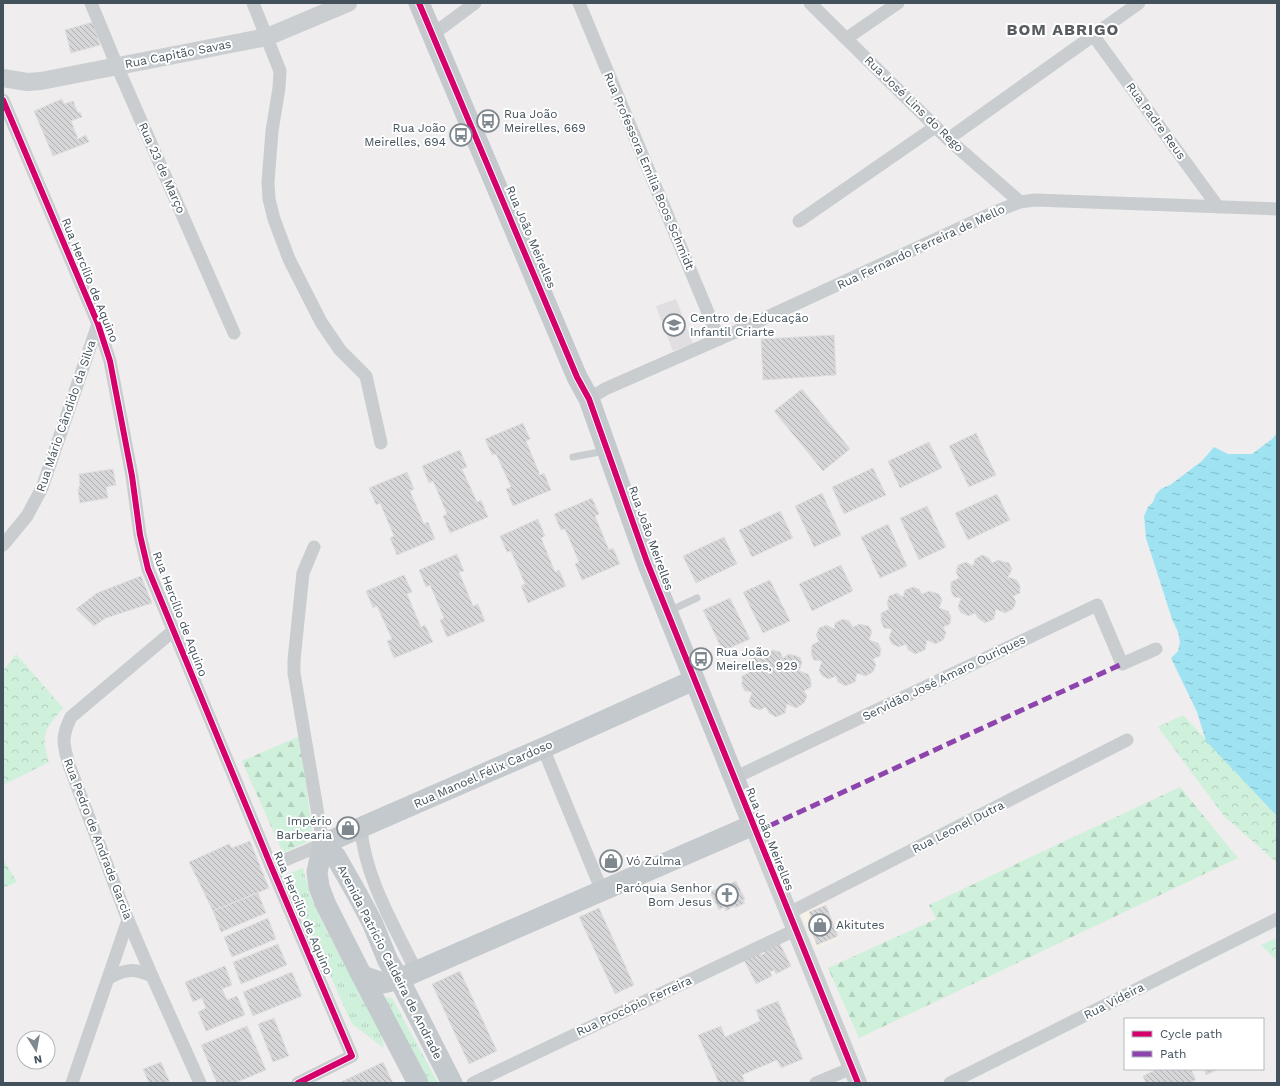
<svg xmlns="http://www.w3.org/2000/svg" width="1280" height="1086" font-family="'Work Sans',sans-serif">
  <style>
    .commercial { fill: #f7f1e7 }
    .education { fill: #e0dee0 }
    .grass { fill: url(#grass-tufts) }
    .forest { fill: url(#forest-firs) }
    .park { fill: url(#park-crowns) }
    .water { fill: url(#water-ripples) }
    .building { fill: url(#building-back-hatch); stroke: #e0dfe0 }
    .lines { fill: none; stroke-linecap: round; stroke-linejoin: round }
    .lane { stroke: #c9cdcf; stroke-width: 7 }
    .street { stroke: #c9cdcf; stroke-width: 13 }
    .secondary { stroke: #caced1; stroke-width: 18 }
    .primary { stroke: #c4c9cd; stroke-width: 21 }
    .quiet { stroke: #8e44ad; stroke-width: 5; stroke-dasharray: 10 5; stroke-linecap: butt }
    .cycleway-casing { stroke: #fff; stroke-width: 8 }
    .cycleway { stroke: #d6006c; stroke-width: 6 }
    .labels { text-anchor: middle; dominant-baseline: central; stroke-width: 4; stroke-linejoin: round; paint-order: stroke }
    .street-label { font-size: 12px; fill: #43515c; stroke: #fff }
    .poi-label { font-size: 12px; fill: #43515c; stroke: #fff; text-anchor: start }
    .district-label { font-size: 16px; font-weight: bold; letter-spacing: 1px; fill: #595d62; stroke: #fff }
  </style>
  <defs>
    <pattern id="grass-tufts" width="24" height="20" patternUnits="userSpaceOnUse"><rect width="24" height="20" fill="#cff0da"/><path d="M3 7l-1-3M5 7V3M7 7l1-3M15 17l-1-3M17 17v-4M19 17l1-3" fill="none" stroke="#b3d0be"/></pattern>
    <pattern id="forest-firs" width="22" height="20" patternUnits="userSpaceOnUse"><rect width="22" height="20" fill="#cff0da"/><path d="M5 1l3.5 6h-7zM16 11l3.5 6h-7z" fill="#b3d0be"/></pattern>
    <pattern id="park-crowns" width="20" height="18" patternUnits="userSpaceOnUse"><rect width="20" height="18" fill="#cff0da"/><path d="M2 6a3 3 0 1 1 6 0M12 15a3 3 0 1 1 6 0" fill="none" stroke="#b3d0be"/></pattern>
    <pattern id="water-ripples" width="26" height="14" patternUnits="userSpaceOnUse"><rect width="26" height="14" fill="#9fe3f3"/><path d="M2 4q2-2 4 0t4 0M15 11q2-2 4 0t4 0" fill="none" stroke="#83bac8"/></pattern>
    <pattern id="building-back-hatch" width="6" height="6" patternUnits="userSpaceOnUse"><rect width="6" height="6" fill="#d6d5d7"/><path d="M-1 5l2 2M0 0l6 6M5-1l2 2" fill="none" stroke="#afafb2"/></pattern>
  </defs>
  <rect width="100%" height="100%" fill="#efeded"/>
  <polygon class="commercial" points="825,901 840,938 816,948 801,913"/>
  <polygon class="education" points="676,299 693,344 673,351 656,306"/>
  <g class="grass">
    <polygon points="303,868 310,895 324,926 380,1027 384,1048 352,1024 285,875"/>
    <polygon points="378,996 392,998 438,1083 425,1083"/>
  </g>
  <g class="forest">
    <polygon points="300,736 313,839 283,853 242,761"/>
    <polygon points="1180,787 1238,858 859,1038 828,968 936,919 929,905"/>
  </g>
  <g class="park">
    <path d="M16,654L63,708C45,730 40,732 49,762L3,785V671Z"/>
    <polygon points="1183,715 1277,816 1277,863 1224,816 1158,727"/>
    <polygon points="3,859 17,882 3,888"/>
    <polygon points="1277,938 1277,960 1261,945"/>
  </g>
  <polygon class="water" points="1277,433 1277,816 1206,741 1197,712 1171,658 1178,651 1180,642 1178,632 1172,619 1146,538 1144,516 1148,507 1153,502 1156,494 1161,489 1170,485 1202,461 1214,447 1228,454 1252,454 1272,439"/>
  <g class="building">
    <polygon points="93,22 100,45 71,53 65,30"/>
    <polygon points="62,99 64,104 73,101 78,113 80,112 82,117 71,121 78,139 86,135 89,142 53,156 34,111"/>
    <polygon points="834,335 836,375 763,380 761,339"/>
    <polygon points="802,389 850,449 823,471 774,411"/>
    <polygon points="523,423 530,439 526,441 540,475 544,473 551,490 513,506 506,489 511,487 496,454 492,455 485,439"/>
    <polygon points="976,433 996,475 969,487 949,446"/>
    <polygon points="929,442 942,468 900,488 888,461"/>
    <polygon points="460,450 467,467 462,469 477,502 481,500 488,517 450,533 443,516 447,514 433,481 429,483 422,466"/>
    <polygon points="873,468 886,495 844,514 832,487"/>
    <polygon points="113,469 116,485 106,487 108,498 80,503 78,491 80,484 79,474"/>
    <polygon points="407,472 414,489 410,491 424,524 428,522 435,539 397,555 390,538 394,536 380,503 376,505 369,488"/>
    <polygon points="822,493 841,535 814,547 795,506"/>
    <polygon points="997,494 1010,520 968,540 955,513"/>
    <polygon points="592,498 599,514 595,516 609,550 613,548 620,564 582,580 575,564 579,562 565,529 561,530 554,514"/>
    <polygon points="927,506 946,547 919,560 900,518"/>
    <polygon points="780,511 793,538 752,557 739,530"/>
    <polygon points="538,519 545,536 541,538 555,572 559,570 566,586 528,603 521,586 525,584 511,551 507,552 500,536"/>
    <polygon points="888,524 907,566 880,578 861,537"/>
    <polygon points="724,537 737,564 696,583 683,556"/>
    <polygon points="457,554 464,571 459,572 473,606 478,604 485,621 447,637 440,620 444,618 430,585 426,587 419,570"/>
    <polygon points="982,555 989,558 992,563 998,560 1009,563 1012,569 1008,577 1017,580 1020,586 1020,593 1013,596 1016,602 1013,609 1005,613 996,609 994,619 985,623 978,618 975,613 969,616 961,613 958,607 961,598 954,597 951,591 951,582 959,578 956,572 958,565 966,562 973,566 975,559"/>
    <polygon points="841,565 853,591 812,611 799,584"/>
    <polygon points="404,575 412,592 407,594 421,627 425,625 433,642 394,658 387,641 392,639 377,606 373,608 366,591"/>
    <polygon points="141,576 152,603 106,618 94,626 76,609 97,593"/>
    <polygon points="770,580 790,621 763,633 743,592"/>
    <polygon points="913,587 919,589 922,594 929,591 939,594 942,600 939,608 948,611 951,617 950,624 943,627 946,633 943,640 935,644 927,640 925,650 915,654 908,650 906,644 899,647 892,644 889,638 892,629 884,628 881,622 881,613 889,609 887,603 889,596 897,593 903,597 905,590"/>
    <polygon points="730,598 750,639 723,651 703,610"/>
    <polygon points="843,619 849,621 853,627 859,624 869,626 872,632 869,640 878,643 881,649 880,656 873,659 876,665 873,672 865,676 857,673 855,682 845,686 838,682 836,676 829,679 822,676 819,670 822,661 814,660 811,654 812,645 819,641 816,635 819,628 827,625 834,629 835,623"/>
    <polygon points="773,650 780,652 783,658 789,654 800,657 802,663 799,671 808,674 811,680 811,687 804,691 807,696 804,703 796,708 787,704 785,713 776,717 769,713 766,707 760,710 752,707 749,701 752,692 745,691 742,686 742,676 750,672 747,666 749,659 757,656 764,660 766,654"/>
    <polygon points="250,841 269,888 213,911 189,862 229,844 232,848"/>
    <polygon points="736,881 745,899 743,900 745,903 735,908 734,906 726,911 724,907 719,910 710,892"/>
    <polygon points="258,893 266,913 221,932 213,911"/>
    <polygon points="826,905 838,936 817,945 812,933 817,931 809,912"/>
    <polygon points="599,908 634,985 615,994 579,917"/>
    <polygon points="268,918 276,939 232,957 224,937"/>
    <polygon points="779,942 791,966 776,974 774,970 770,972 772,976 756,984 744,960 760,952 761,955 765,953 764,950"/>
    <polygon points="278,944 287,965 241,984 233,962"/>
    <polygon points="225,966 232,985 222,989 227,1000 237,996 245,1015 206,1031 198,1012 206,1008 202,998 193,1002 185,982"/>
    <polygon points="460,971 497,1051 469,1064 432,984"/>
    <polygon points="292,972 302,996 253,1016 243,992"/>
    <polygon points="778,1001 803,1059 781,1068 777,1060 742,1075 745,1083 719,1083 698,1035 721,1026 725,1037 760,1021 756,1010"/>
    <polygon points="274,1018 289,1056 273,1062 258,1024"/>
    <polygon points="247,1026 266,1070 235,1083 217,1083 201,1045"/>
    <polygon points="161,1062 170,1083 149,1083 143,1069"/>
    <polygon points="383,1062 393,1083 339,1083"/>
    <polygon points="1157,1069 1191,1069 1196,1080 1188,1083 1146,1083 1143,1076"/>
    <polygon points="1204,1069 1219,1069 1206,1075"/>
  </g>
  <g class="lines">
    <g class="lane">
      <polyline points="573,457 605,451"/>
      <polyline points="669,611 697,598"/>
    </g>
    <g class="street">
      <polyline points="91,3 117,66 234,333"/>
      <polyline points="253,3 280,71 279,88 272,131 268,182 269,199 274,219 289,259 321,322 340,350 366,376 381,443"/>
      <polyline points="579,3 719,339"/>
      <polyline points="810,3 948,139 1020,202"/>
      <polyline points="432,35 475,3"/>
      <polyline points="1093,35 1218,207"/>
      <polyline points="847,38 898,3"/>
      <polyline points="3,100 98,324 110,361 132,476 140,535 148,569 271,866 352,1056 298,1083"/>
      <polyline points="948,139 1139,3"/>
      <polyline points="799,221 935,127"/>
      <polyline points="589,399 605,389 735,332 997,211 1020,202 1035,200 1277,209"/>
      <polyline points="3,545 27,516 42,488 98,324"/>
      <path d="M173,631L71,717C61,737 63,744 69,765L128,920L152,976L200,1083"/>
      <polyline points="543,748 602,891"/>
      <polyline points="734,778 1097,605 1122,664 1156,649"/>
      <path d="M361,829C365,878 395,927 416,971"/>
      <polyline points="271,866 323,844 294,673 294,660 303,573 314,547"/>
      <polyline points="789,913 1127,740"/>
      <path d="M109,978C126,969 133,968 152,976"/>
      <polyline points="72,1083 128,920"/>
      <polyline points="473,1083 795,930"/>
      <polyline points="816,1083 852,1068"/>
      <polyline points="950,1083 1277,919"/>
    </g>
    <g class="secondary">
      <polyline points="3,78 27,82 41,81 267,37 348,3"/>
      <polyline points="753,825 858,1083"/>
    </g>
    <g class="primary">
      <polyline points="323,844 543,748 694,680"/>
      <polyline points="323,844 336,857 357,894 372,922 388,961 399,979 452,1083"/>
      <polyline points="323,844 317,872 319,887 326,905 362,976 418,1083"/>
      <polyline points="362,976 383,983 399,979 753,825 647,562 589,399 577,377 419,3"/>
    </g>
    <polyline class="quiet" points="756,832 1122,664"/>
    <g class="cycleway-casing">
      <g id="cycleway">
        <polyline points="419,3 577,377 589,399 647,562 858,1083"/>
        <polyline points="3,100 98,324 110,361 132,476 140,535 148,569 271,866 352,1056 298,1083"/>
      </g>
    </g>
    <use href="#cycleway" class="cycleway"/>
  </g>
  <defs>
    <g id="bus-ring" transform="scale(1.15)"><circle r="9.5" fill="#fff" stroke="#7f888f" stroke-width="1.5"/><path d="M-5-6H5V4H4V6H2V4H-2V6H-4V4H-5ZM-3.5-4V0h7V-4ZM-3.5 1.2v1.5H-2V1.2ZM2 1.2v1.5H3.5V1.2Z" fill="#7f888f"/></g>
    <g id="school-ring" transform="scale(1.15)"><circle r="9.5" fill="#fff" stroke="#7f888f" stroke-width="1.5"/><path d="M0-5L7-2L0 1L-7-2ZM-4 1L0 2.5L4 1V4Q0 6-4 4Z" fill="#7f888f"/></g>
    <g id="shop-ring" transform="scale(1.15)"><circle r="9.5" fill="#fff" stroke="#7f888f" stroke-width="1.5"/><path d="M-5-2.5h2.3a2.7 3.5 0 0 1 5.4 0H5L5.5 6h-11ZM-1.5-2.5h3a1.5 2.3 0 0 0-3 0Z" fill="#7f888f"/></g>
    <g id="church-ring" transform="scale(1.15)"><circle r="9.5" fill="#fff" stroke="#7f888f" stroke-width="1.5"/><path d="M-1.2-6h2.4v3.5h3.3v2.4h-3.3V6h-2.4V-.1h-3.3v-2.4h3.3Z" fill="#7f888f"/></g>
  </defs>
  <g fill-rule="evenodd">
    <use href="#bus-ring" x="488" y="121"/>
    <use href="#bus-ring" x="461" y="135"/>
    <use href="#school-ring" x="674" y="325"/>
    <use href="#bus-ring" x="701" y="659"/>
    <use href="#shop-ring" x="348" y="828"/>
    <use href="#shop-ring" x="611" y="861"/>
    <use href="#church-ring" x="727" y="895"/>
    <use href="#shop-ring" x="820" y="925"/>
  </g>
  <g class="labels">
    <g class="street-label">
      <text transform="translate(178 54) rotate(-11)">Rua Capitão Savas</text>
      <text transform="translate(914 104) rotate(44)">Rua José Lins do Rego</text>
      <text transform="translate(1156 121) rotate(54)">Rua Padre Reus</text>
      <text transform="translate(162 168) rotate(66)">Rua 23 de Março</text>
      <text transform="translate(649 171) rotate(67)">Rua Professora Emília Boos Schmidt</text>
      <text transform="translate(531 237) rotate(67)">Rua João Meirelles</text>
      <text transform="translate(921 247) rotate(-25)">Rua Fernando Ferreira de Mello</text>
      <text transform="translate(90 280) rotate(68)">Rua Hercílio de Aquino</text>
      <text transform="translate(66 416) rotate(-71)">Rua Mário Cândido da Silva</text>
      <text transform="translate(651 538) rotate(70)">Rua João Meirelles</text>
      <text transform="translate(180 614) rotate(69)">Rua Hercílio de Aquino</text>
      <text transform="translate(944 678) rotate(-26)">Servidão José Amaro Ouriques</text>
      <text transform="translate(483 774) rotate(-24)">Rua Manoel Félix Cardoso</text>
      <text transform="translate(958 827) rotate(-27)">Rua Leonel Dutra</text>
      <text transform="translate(98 839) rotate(69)">Rua Pedro de Andrade Garcia</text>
      <text transform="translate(770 839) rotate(68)">Rua João Meirelles</text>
      <text transform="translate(303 913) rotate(67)">Rua Hercílio de Aquino</text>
      <text transform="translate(390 962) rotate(63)">Avenida Patrício Caldeira de Andrade</text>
      <text transform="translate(1114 1001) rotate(-27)">Rua Videira</text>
      <text transform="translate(634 1006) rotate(-25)">Rua Procópio Ferreira</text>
    </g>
    <g class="poi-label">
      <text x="504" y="114">Rua João<tspan x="504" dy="14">Meirelles, 669</tspan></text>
      <text x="446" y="128" text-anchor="end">Rua João<tspan x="446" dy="14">Meirelles, 694</tspan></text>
      <text x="690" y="318">Centro de Educação<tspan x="690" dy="14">Infantil Criarte</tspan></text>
      <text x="716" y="652">Rua João<tspan x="716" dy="14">Meirelles, 929</tspan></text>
      <text x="332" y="821" text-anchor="end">Império<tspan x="332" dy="14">Barbearia</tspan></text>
      <text x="626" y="861">Vó Zulma</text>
      <text x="712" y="888" text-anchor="end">Paróquia Senhor<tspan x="712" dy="14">Bom Jesus</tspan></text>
      <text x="836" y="925">Akitutes</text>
    </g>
    <g class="district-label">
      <text x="1063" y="29">BOM ABRIGO</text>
    </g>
  </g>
  <rect width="1280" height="1086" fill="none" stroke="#43515c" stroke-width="8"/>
  <rect x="1124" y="1018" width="140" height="52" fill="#ffffff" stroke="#b4b9be"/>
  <rect x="1132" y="1031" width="20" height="6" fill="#d6006c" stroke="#b4b9be"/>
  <text x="1160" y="1038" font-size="12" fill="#43515c">Cycle path</text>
  <rect x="1132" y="1051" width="20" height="6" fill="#8e44ad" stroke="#b4b9be"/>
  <text x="1160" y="1058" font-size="12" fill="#43515c">Path</text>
  <g transform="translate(36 1050) rotate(169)"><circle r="19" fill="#ffffff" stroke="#b4b9be"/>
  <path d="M0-3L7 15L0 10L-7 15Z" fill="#7f888f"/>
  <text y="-6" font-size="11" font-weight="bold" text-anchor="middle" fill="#43515c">N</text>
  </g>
</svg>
